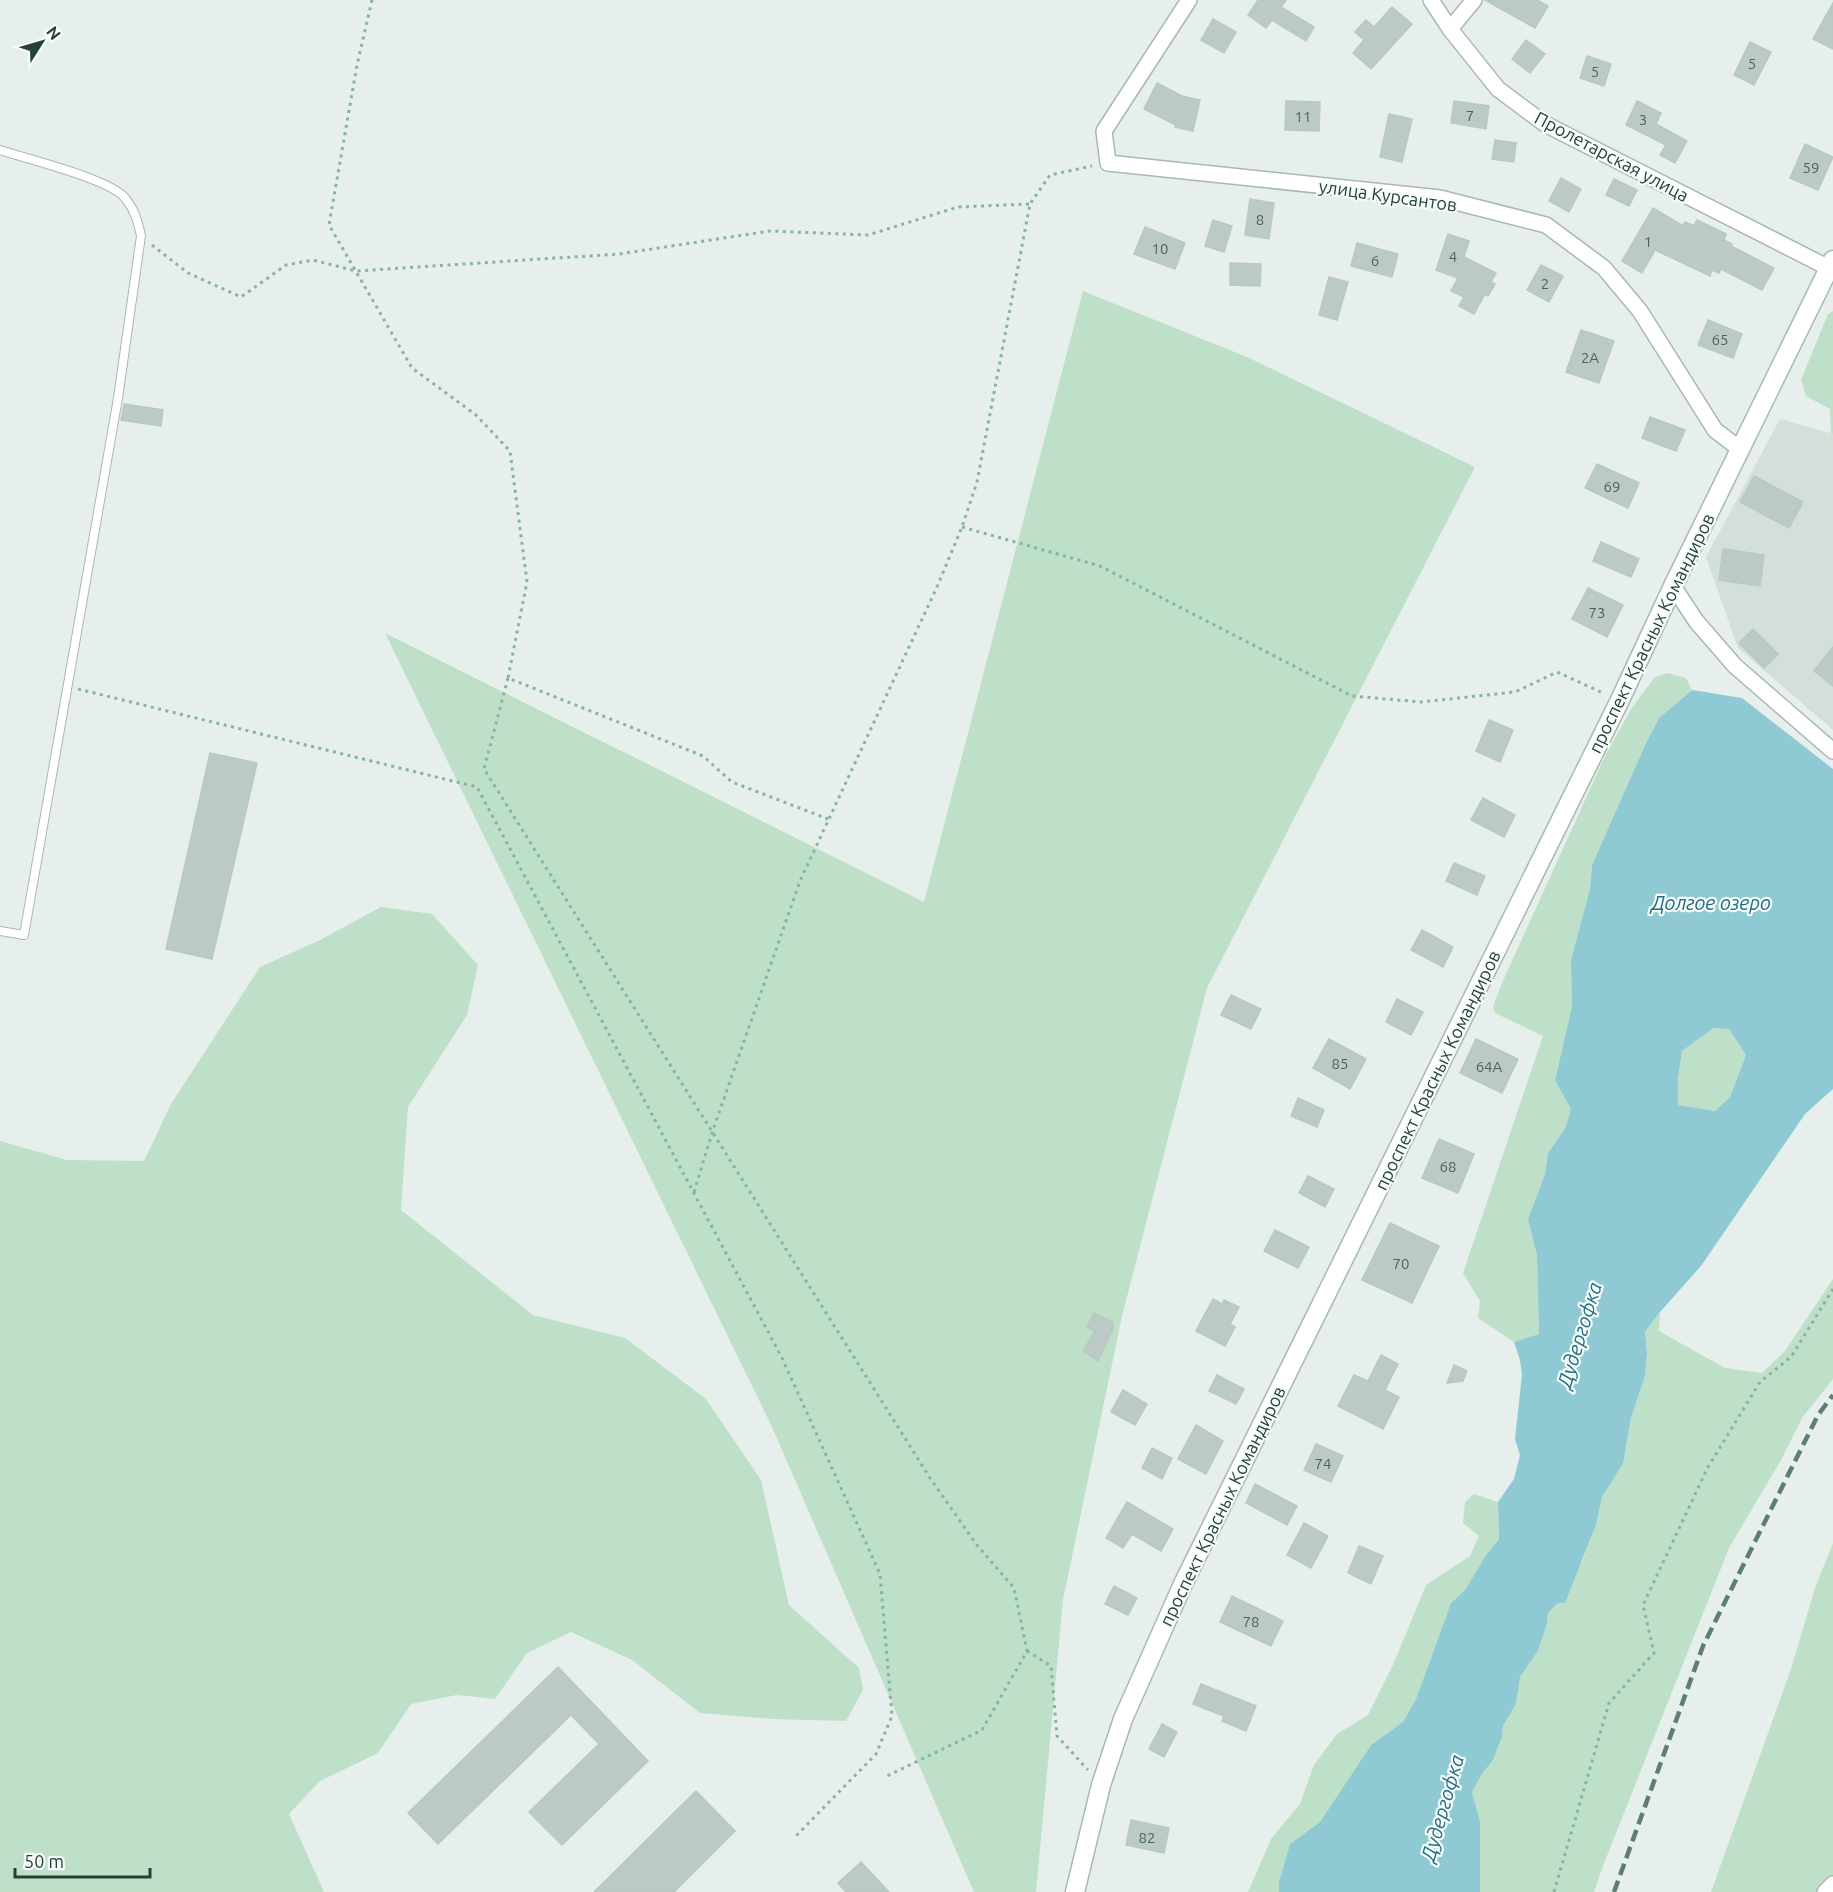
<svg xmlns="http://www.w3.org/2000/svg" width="1833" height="1892" font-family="Ubuntu,sans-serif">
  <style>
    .built { fill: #d4dfda }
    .green { fill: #bfe0c8 }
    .water { fill: #8ec9d4; fill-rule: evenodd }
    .building { fill: #bbcac4; stroke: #b8c9c2; stroke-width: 1.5 }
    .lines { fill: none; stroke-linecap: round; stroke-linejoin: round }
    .service-casing { stroke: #a8b8b2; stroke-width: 10 }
    .minor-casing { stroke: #a8b8b2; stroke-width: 18 }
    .tertiary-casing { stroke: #a8b8b2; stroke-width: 21 }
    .path { stroke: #86b3a5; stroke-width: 3; stroke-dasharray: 3 4.5; stroke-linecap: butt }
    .service { stroke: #fff; stroke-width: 8 }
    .minor { stroke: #fff; stroke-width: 15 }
    .tertiary { stroke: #fff; stroke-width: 18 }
    .rail { stroke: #5f7d75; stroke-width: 4.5; stroke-dasharray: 12 6; stroke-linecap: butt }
    .labels { text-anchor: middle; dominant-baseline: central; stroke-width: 4.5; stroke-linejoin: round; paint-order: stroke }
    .number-label { font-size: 15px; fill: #4a645c }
    .street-label { font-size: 18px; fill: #24423a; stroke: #f7fbf9 }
    .water-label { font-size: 20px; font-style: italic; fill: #1c6f80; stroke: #f7fbf9 }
  </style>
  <rect width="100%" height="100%" fill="#e6efeb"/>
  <polygon class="built" points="1780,419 1833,434 1833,730 1738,648 1706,557"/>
  <g class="green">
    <polygon points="1083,291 1247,357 1475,467 1207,988 1122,1316 1063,1600 1036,1892 974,1892 772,1427 385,633 924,902"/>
    <polygon points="1833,311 1833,434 1831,434 1830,409 1806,396 1801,380 1828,314"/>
    <polygon points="1667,673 1686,678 1692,690 1659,718 1646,743 1592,865 1590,887 1571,960 1572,1006 1555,1079 1571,1109 1565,1127 1548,1153 1545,1174 1528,1219 1537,1256 1539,1334 1514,1342 1478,1318 1480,1301 1463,1273 1543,1036 1495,1013 1493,1007 1502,983 1606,754 1633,706 1655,677"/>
    <polygon points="381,907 432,914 478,965 467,1015 408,1107 401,1210 533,1315 625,1338 706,1399 761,1480 789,1605 859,1668 863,1690 846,1721 773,1719 700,1713 632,1660 571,1632 527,1653 495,1699 457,1695 411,1704 378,1753 320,1781 289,1814 324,1892 0,1892 0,1141 67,1160 144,1161 171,1104 260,967 318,941"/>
    <polygon points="1714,1028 1729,1029 1746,1055 1730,1097 1715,1111 1678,1105 1678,1079 1682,1051"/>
    <polygon points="1833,1279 1833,1379 1802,1418 1781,1460 1729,1548 1603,1866 1594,1892 1480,1892 1480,1822 1472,1792 1482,1774 1493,1760 1502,1737 1503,1726 1516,1704 1520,1677 1538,1651 1547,1624 1548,1613 1558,1603 1582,1562 1596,1525 1602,1497 1623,1464 1631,1418 1645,1376 1647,1353 1645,1332 1660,1312 1659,1331 1725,1368 1762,1373 1785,1351"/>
    <polygon points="1474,1494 1498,1502 1499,1539 1486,1555 1465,1590 1451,1603 1416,1699 1403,1722 1371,1745 1320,1822 1290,1844 1279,1882 1279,1892 1248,1892 1271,1839 1300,1804 1314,1765 1337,1734 1368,1715 1393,1665 1426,1585 1470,1556 1479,1536 1463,1523 1465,1502"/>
    <polygon points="1833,1543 1833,1892 1711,1892 1791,1669 1815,1588"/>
  </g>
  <path class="water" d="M1692,690L1742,698L1833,769V1089L1805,1114L1701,1266L1660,1312L1645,1332L1647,1353L1645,1376L1631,1418L1623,1464L1602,1497L1596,1525L1565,1603H1558L1548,1613L1547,1624L1538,1651L1520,1677L1516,1704L1503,1726L1502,1737L1493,1760L1482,1774L1472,1792L1480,1822V1892H1279V1882L1290,1844L1320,1822L1371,1745L1403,1722L1416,1699L1451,1603L1465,1590L1486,1555L1499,1539L1498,1502L1514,1479L1520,1455L1515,1439L1522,1375L1520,1360L1514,1342L1539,1334L1537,1256L1528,1219L1545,1174L1548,1153L1565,1128L1571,1109L1555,1080L1572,1006L1571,960L1590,888L1592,865L1646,743L1659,718ZM1714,1028L1729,1029L1746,1055L1730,1097L1715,1111L1678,1105V1079L1682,1051Z"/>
  <g class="building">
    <polygon points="1258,0 1286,0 1281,7 1314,27 1306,41 1272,20 1266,28 1248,15"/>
    <polygon points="1485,0 1537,0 1548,6 1535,28"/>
    <polygon points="1833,3 1833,49 1813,39"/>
    <polygon points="1392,7 1412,24 1371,69 1353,53 1364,40 1355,32 1366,20 1374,27"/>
    <polygon points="1213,19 1236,32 1224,53 1201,40"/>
    <polygon points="1526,40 1545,54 1530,73 1512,59"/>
    <polygon points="1750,42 1771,52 1754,85 1734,75"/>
    <polygon points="1587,56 1611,64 1604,86 1580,78"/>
    <polygon points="1157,83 1182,96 1200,100 1193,131 1175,127 1176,125 1144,109"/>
    <polygon points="1286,101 1320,102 1319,131 1285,130"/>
    <polygon points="1454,101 1489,106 1486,129 1451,123"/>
    <polygon points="1637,101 1661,113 1656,124 1687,141 1675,163 1660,155 1666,145 1626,125"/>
    <polygon points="1389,114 1412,119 1402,162 1380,157"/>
    <polygon points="1495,140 1516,143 1514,162 1492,159"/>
    <polygon points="1805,144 1833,157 1818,190 1790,178"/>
    <polygon points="1561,178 1581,189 1569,212 1549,201"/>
    <polygon points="1614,179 1637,190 1629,206 1606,195"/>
    <polygon points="1250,199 1274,203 1269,239 1245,235"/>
    <polygon points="1653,208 1683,226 1685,222 1694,226 1697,220 1726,234 1724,240 1732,244 1731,246 1774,268 1762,290 1721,269 1719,273 1712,270 1710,276 1655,250 1642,273 1622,261"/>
    <polygon points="1213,220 1232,226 1224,252 1205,246"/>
    <polygon points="1145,227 1185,243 1175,269 1134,254"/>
    <polygon points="1448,234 1469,241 1464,257 1496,273 1491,282 1495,284 1488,296 1485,294 1474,314 1459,306 1464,297 1451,291 1458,278 1436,270"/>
    <polygon points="1357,243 1398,254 1392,277 1351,266"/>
    <polygon points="1230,263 1261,264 1260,286 1230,285"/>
    <polygon points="1541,265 1563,276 1549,302 1527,290"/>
    <polygon points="1329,277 1348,282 1337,320 1319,315"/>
    <polygon points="1708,320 1742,334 1733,358 1698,345"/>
    <polygon points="1581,330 1614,341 1599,383 1566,372"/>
    <polygon points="124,404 163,410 161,426 121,420"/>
    <polygon points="1650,417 1685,430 1676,451 1642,438"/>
    <polygon points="1597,464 1639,483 1628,508 1585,488"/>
    <polygon points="1754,476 1803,502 1789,528 1740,502"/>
    <polygon points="1601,542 1639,559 1631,577 1593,561"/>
    <polygon points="1723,549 1764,555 1760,586 1719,580"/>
    <polygon points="1588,588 1623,605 1607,637 1572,619"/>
    <polygon points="1753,629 1778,654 1764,668 1739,643"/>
    <polygon points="1833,647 1833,686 1814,671"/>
    <polygon points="1489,720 1513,730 1500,762 1476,751"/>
    <polygon points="210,753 257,763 212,959 166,949"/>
    <polygon points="1483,798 1515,815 1504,837 1471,820"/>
    <polygon points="1454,863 1485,876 1477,895 1446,881"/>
    <polygon points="1422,930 1453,947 1443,967 1411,950"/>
    <polygon points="1231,995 1261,1009 1251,1029 1221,1015"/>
    <polygon points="1397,999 1423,1012 1411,1035 1386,1022"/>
    <polygon points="1329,1039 1366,1059 1350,1089 1313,1068"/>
    <polygon points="1476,1039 1518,1059 1502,1093 1460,1073"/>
    <polygon points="1298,1098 1324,1110 1317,1127 1291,1116"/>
    <polygon points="1439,1139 1474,1154 1458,1193 1422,1178"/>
    <polygon points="1308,1176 1334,1189 1325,1207 1299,1193"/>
    <polygon points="1390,1223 1439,1246 1412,1303 1362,1280"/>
    <polygon points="1275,1230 1309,1247 1298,1268 1264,1251"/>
    <polygon points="1213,1299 1222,1304 1224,1300 1239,1307 1230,1324 1235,1327 1225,1346 1196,1331"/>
    <polygon points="1094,1313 1113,1322 1112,1325 1114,1326 1098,1361 1083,1351 1095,1331 1087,1327"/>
    <polygon points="1381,1355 1398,1364 1385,1390 1399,1397 1383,1429 1338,1406 1354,1375 1368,1381"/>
    <polygon points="1454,1365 1467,1371 1463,1381 1447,1383"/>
    <polygon points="1217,1375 1244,1389 1236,1404 1209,1391"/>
    <polygon points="1123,1390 1147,1404 1135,1425 1111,1412"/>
    <polygon points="1196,1425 1223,1441 1206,1474 1178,1459"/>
    <polygon points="1316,1444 1343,1456 1331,1482 1304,1470"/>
    <polygon points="1152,1448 1172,1458 1162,1479 1142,1468"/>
    <polygon points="1255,1484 1297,1506 1287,1525 1246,1503"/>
    <polygon points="1127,1502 1173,1529 1161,1551 1132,1534 1123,1548 1106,1538"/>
    <polygon points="1304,1523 1328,1536 1311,1568 1287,1555"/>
    <polygon points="1359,1546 1383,1556 1371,1584 1348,1573"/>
    <polygon points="1114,1586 1137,1598 1128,1615 1105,1604"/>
    <polygon points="1232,1596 1283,1621 1271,1646 1220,1622"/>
    <polygon points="558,1667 648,1761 562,1845 529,1812 599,1744 571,1715 438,1844 408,1813"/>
    <polygon points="1201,1684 1256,1706 1246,1731 1222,1721 1224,1716 1193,1704"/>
    <polygon points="1162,1724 1177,1732 1164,1757 1149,1749"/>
    <polygon points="696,1791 735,1831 674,1892 594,1892"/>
    <polygon points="1131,1820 1169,1828 1164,1853 1126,1845"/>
    <polygon points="861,1862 889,1892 846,1892 838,1883"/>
  </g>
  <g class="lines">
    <g class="service-casing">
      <path id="service" d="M0,150C27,159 110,179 125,198C135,210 138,222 141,236L118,398L24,935L0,931"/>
    </g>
    <g class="minor-casing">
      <g id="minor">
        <polyline points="1189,0 1104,131 1108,163 1440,198 1546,225 1604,268 1640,311 1715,430 1741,450"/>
        <polyline points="1431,0 1450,29 1498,89 1545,124 1829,268"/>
        <polyline points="1450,29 1474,0"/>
        <polyline points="1673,586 1696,621 1735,666 1833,751"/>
        <polyline points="1825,1892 1833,1884"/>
      </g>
    </g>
    <g class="tertiary-casing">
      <polyline id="tertiary" points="1075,1892 1101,1785 1123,1719 1183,1584 1620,700 1673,586 1833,260"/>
    </g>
    <g class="path">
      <polyline points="372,0 357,65 329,225 412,368 476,415 510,451 527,582 508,678 703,756 732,782 828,819"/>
      <polyline points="152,245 188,273 241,297 286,265 313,260 356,271 619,254 770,231 868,235 958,207 1030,204"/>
      <polyline points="962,527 1100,566 1352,696 1421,702 1515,692 1557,672 1603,693"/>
      <polyline points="508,678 484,769 930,1478 976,1544 1014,1588 1027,1651 982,1730 885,1777"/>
      <polyline points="78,689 477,787 782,1358 880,1574 892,1716 876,1754 796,1836"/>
      <polyline points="694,1192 713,1130 800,881 937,587 962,527 977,482 1030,204 1050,175 1092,166"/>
      <polyline points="1027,1651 1051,1666 1057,1736 1088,1770"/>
      <polyline points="1554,1892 1609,1703 1654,1653 1643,1605 1708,1467 1760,1382 1791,1357 1833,1289"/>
    </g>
    <use href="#service" class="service"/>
    <use href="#minor" class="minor"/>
    <use href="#tertiary" class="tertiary"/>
    <polyline class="rail" points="1614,1892 1703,1646 1818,1415 1833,1395"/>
  </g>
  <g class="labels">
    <g class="number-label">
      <text x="1752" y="63">5</text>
      <text x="1595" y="71">5</text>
      <text x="1470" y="115">7</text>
      <text x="1303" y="116">11</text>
      <text x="1643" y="119">3</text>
      <text x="1811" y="167">59</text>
      <text x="1260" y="219">8</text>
      <text x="1648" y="241">1</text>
      <text x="1160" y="248">10</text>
      <text x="1453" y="256">4</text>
      <text x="1375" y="260">6</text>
      <text x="1545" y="283">2</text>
      <text x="1720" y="339">65</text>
      <text x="1590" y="357">2А</text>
      <text x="1612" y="486">69</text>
      <text x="1597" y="612">73</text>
      <text x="1340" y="1063">85</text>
      <text x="1489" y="1066">64А</text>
      <text x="1448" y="1166">68</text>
      <text x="1401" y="1263">70</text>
      <text x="1323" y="1463">74</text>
      <text x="1251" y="1621">78</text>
      <text x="1147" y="1837">82</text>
    </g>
    <g class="street-label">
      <text transform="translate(1612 156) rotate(28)">Пролетарская улица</text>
      <text transform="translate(1388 195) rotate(8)">улица Курсантов</text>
      <text transform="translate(1651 633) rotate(-64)">проспект Красных Командиров</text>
      <text transform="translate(1437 1070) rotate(-64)">проспект Красных Командиров</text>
      <text transform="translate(1222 1506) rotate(-64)">проспект Красных Командиров</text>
    </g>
    <g class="water-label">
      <text x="1711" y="902">Долгое озеро</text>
      <text transform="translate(1579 1335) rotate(-73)">Дудергофка</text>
      <text transform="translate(1442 1808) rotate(-74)">Дудергофка</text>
    </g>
  </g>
  <g transform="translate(42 42) rotate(53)" stroke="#f7fbf9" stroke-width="4.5" paint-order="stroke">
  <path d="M0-4.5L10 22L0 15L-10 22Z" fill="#24423a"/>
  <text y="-9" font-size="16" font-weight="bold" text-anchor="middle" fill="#24423a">N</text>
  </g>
  <path d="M15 1868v9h135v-9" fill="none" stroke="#24423a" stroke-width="3"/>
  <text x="24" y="1868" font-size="18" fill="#24423a" stroke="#f7fbf9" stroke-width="4.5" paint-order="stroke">50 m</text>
</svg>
